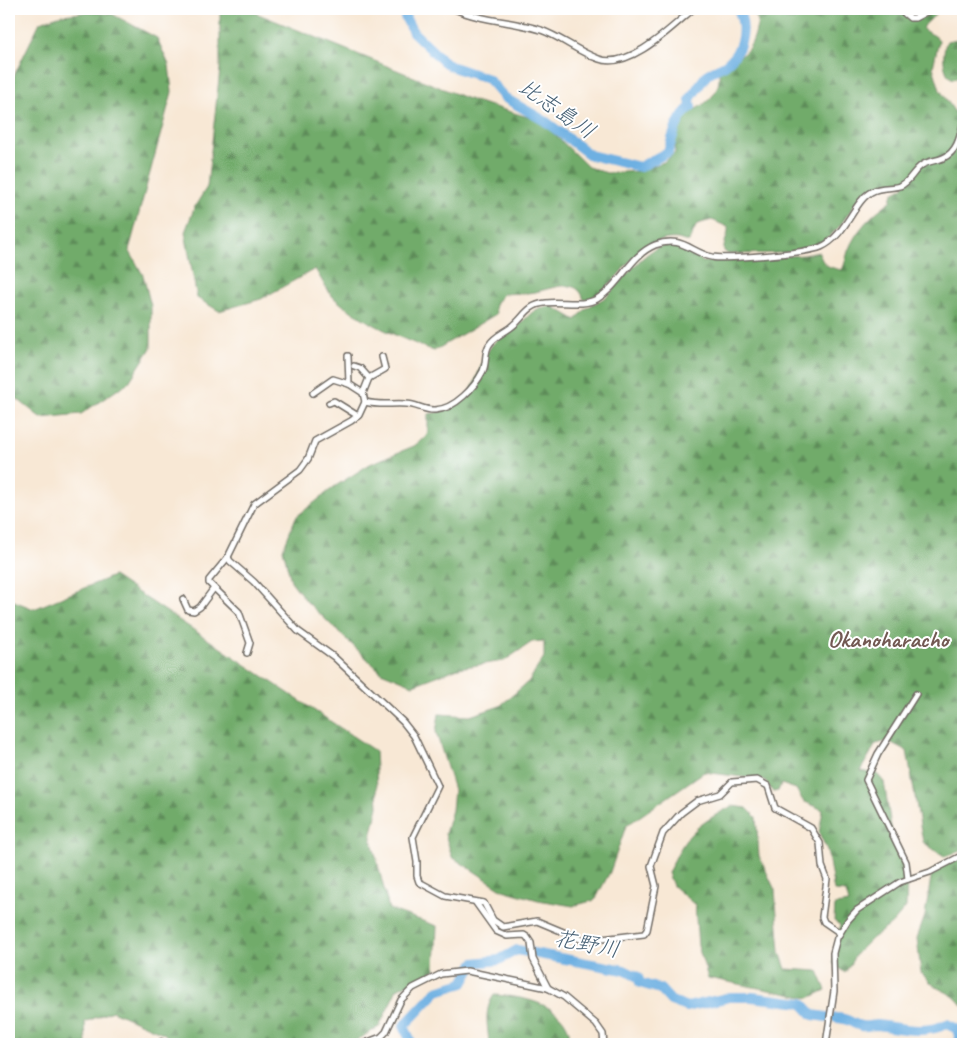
<svg xmlns="http://www.w3.org/2000/svg" width="972" height="1053" font-family="Caveat,'Klee One',sans-serif">
  <style>
    .forest { fill: url(#forest-firs); stroke: #4e6b4b }
    .lines { fill: none; stroke-linecap: round; stroke-linejoin: round }
    .river { stroke: #6eb0e2; stroke-width: 10 }
    .street-casing { stroke: #736d66; stroke-width: 8 }
    .street { stroke: #fff; stroke-width: 5 }
    .labels { text-anchor: middle; dominant-baseline: central; stroke-width: 4; stroke-linejoin: round; paint-order: stroke }
    .water-label { font-size: 22px; font-style: italic; fill: #466074; stroke: #fff }
    .quarter-label { font-size: 24px; font-weight: bold; fill: #735953; stroke: #fff }
  </style>
  <defs>
    <pattern id="forest-firs" width="22" height="20" patternUnits="userSpaceOnUse" patternTransform="scale(1.25)"><rect width="22" height="20" fill="#71ab6b"/><path d="M5 1l3.5 6h-7zM16 11l3.5 6h-7z" fill="#5d8b58"/></pattern>
  </defs>
  <rect width="100%" height="100%" fill="#fff"/>
  <filter id="ink" filterUnits="userSpaceOnUse"><feTurbulence type="fractalNoise" baseFrequency=".02" numOctaves="2"/><feDisplacementMap in="SourceGraphic" scale="10" xChannelSelector="R" yChannelSelector="G"/><feConvolveMatrix kernelMatrix="1 2 1 2 8 2 1 2 1" color-interpolation-filters="sRGB"/></filter>
  <filter id="wash" filterUnits="userSpaceOnUse"><feTurbulence type="fractalNoise" baseFrequency=".0096" numOctaves="4" result="noise"/><feDisplacementMap in="SourceGraphic" scale="20" xChannelSelector="R" yChannelSelector="G"/><feGaussianBlur stdDeviation="1.12" result="paint"/><feColorMatrix in="noise" values="0 0 0 0 0 0 0 0 0 0 0 0 0 0 0 0 0 1.4 0 .05"/><feComposite in="paint" operator="in"/></filter>
  <g filter="url(#wash)">
    <rect width="100%" height="100%" fill="#f8e8d5"/>
    <g class="forest">
      <path d="M220,9H246L471,100L541,121L588,167L607,173L640,171L664,162L675,153V140L671,132L678,117C695,110 717,101 719,80C720,74 717,70 721,65C726,58 732,60 738,57C752,51 755,35 758,21L752,9H941L922,28C927,34 934,33 939,40L933,67L940,90L956,114L960,132L963,128V850L944,857L923,842L907,751L888,741L876,744L860,771L877,774L884,782L892,833L907,874L906,907L892,924L872,938L856,954L845,973L833,963L840,925L834,921L835,905L849,903L846,892L834,891L827,850L819,833L823,810L803,801L796,789L781,784L778,791L773,792L765,780L704,772L626,826L610,872L595,900L573,906L538,900L503,890L452,857L445,834L452,810L454,790L436,732L439,714L470,716L500,706L529,681L544,657V641L532,642L504,661L458,668L413,685L381,672L307,602L291,581L283,549L296,517L334,487L370,464L414,446L426,437L428,432V414C483,405 468,380 492,345C499,336 512,332 520,324C533,312 533,308 552,306L576,320C580,315 585,309 590,306C596,302 603,300 609,294C638,265 661,220 703,262L804,255L819,252C823,266 828,267 842,270C845,264 846,258 848,251C856,230 872,214 891,201L893,193L902,188L907,180C894,183 881,183 870,189C851,200 845,231 818,244C795,256 754,253 728,254L724,251C723,242 729,236 728,227L712,220L697,224L689,241C684,242 683,240 678,239C670,238 659,240 652,244C624,257 615,292 584,300C578,276 551,289 535,292C525,294 514,293 503,294L495,304L496,314L434,351C402,339 360,321 334,298C326,290 321,278 315,269L261,299L219,311L197,298L185,232L195,206L207,187L220,69Z"/>
      <polygon points="89,12 112,14 157,38 169,65 172,92 129,250 143,275 151,306 151,348 129,382 81,414 41,418 16,398 9,387 9,86 40,22 62,15"/>
      <path d="M963,38V76L953,79C942,75 942,50 947,41Z"/>
      <polygon points="113,576 375,751 378,807 371,837 389,909 437,926 435,970 397,989 379,1027 350,1044 170,1044 171,1042 165,1034 112,1011 85,1022 86,1044 9,1044 9,599 34,609"/>
      <path d="M732,806L747,808L756,817L759,856L775,890L780,952L786,969L818,971L826,990L809,998L708,978L698,946L695,905L673,886L668,873C686,834 693,827 732,806Z"/>
      <path d="M963,855V1007C954,994 949,994 936,987C931,984 926,977 921,973L917,938L925,916L932,871Z"/>
      <path d="M494,995C524,996 573,1006 570,1044H489C488,1026 483,1011 494,995Z"/>
    </g>
    <g class="lines">
      <g class="river">
        <path d="M407,9L405,17L413,32L442,60L450,66L488,79L505,98L545,121L590,155L640,167L668,152C673,136 677,117 691,107L690,99C696,91 701,81 708,74C713,70 720,68 725,65C743,52 747,28 738,9"/>
        <path d="M836,1018C850,1018 851,1024 861,1026C866,1027 872,1025 877,1025C901,1028 923,1035 947,1024L957,1029L961,1044"/>
        <polyline points="412,1044 404,1026 437,991 463,983 474,963 499,960 517,950 624,970 638,977 640,983 660,989 671,1001 687,1007 730,997 752,997 802,1003 813,1015 826,1017"/>
      </g>
    </g>
  </g>
  <g filter="url(#ink)">
    <g class="lines">
      <g class="street-casing">
        <g id="street">
          <path d="M455,9C481,21 513,21 541,30C561,37 578,52 599,59C629,70 671,28 693,9"/>
          <polyline points="899,9 910,18 915,18 932,9"/>
          <polyline points="348,356 349,384 363,393 365,402"/>
          <polyline points="354,366 360,368 369,378 363,393"/>
          <polyline points="369,378 385,369 382,357"/>
          <polyline points="313,393 333,379 349,384"/>
          <polyline points="329,403 334,401 358,416"/>
          <polyline points="228,557 230,561 254,582 298,631 334,657 403,722 414,736 438,786 413,837 417,862 417,876 419,882 445,896 484,903 493,920 503,927 537,921 585,941 644,934 647,930 656,886 651,866 663,833 681,813 697,801 720,794 732,782 757,780 768,786 775,808 811,828 820,843 822,866 827,879 822,917 824,922 840,933"/>
          <polyline points="183,599 188,610 194,611 200,607 214,588"/>
          <path d="M247,653L250,643L239,612L209,583V580L228,557L254,504L300,470L308,459L315,441L351,421L359,415L365,402C382,406 390,403 406,404C416,404 425,411 435,410C455,409 475,387 483,371C487,362 484,353 489,345C495,335 507,332 515,324C521,319 525,312 531,308C547,296 579,309 597,299C620,286 630,255 655,245C682,235 690,252 712,257C727,260 806,253 821,247C846,236 854,201 871,192C881,186 891,189 900,186C910,182 913,171 922,165C928,161 936,161 943,158C957,152 960,137 963,124"/>
          <polyline points="908,879 906,862 866,780 878,754 916,694"/>
          <polyline points="476,903 496,931 507,936 524,935 527,937 531,943 533,959 548,988"/>
          <polyline points="158,1044 161,1042"/>
          <polyline points="363,1044 381,1037 386,1032 401,1000 413,988 441,974 467,971 548,988 564,997 596,1024 603,1034 604,1044"/>
          <polyline points="826,1044 834,991 833,953 837,938 848,920 857,910 900,882 930,872 963,855"/>
        </g>
      </g>
      <use href="#street" class="street"/>
    </g>
  </g>
  <g class="labels">
    <g class="water-label">
      <text transform="translate(557 109) rotate(35)">比志島川</text>
      <text transform="translate(587 944) rotate(11)">花野川</text>
    </g>
    <g class="quarter-label">
      <text x="888" y="639">Okanoharacho</text>
    </g>
  </g>
  <rect width="972" height="1053" fill="none" stroke="#fff" stroke-width="30"/>
</svg>
